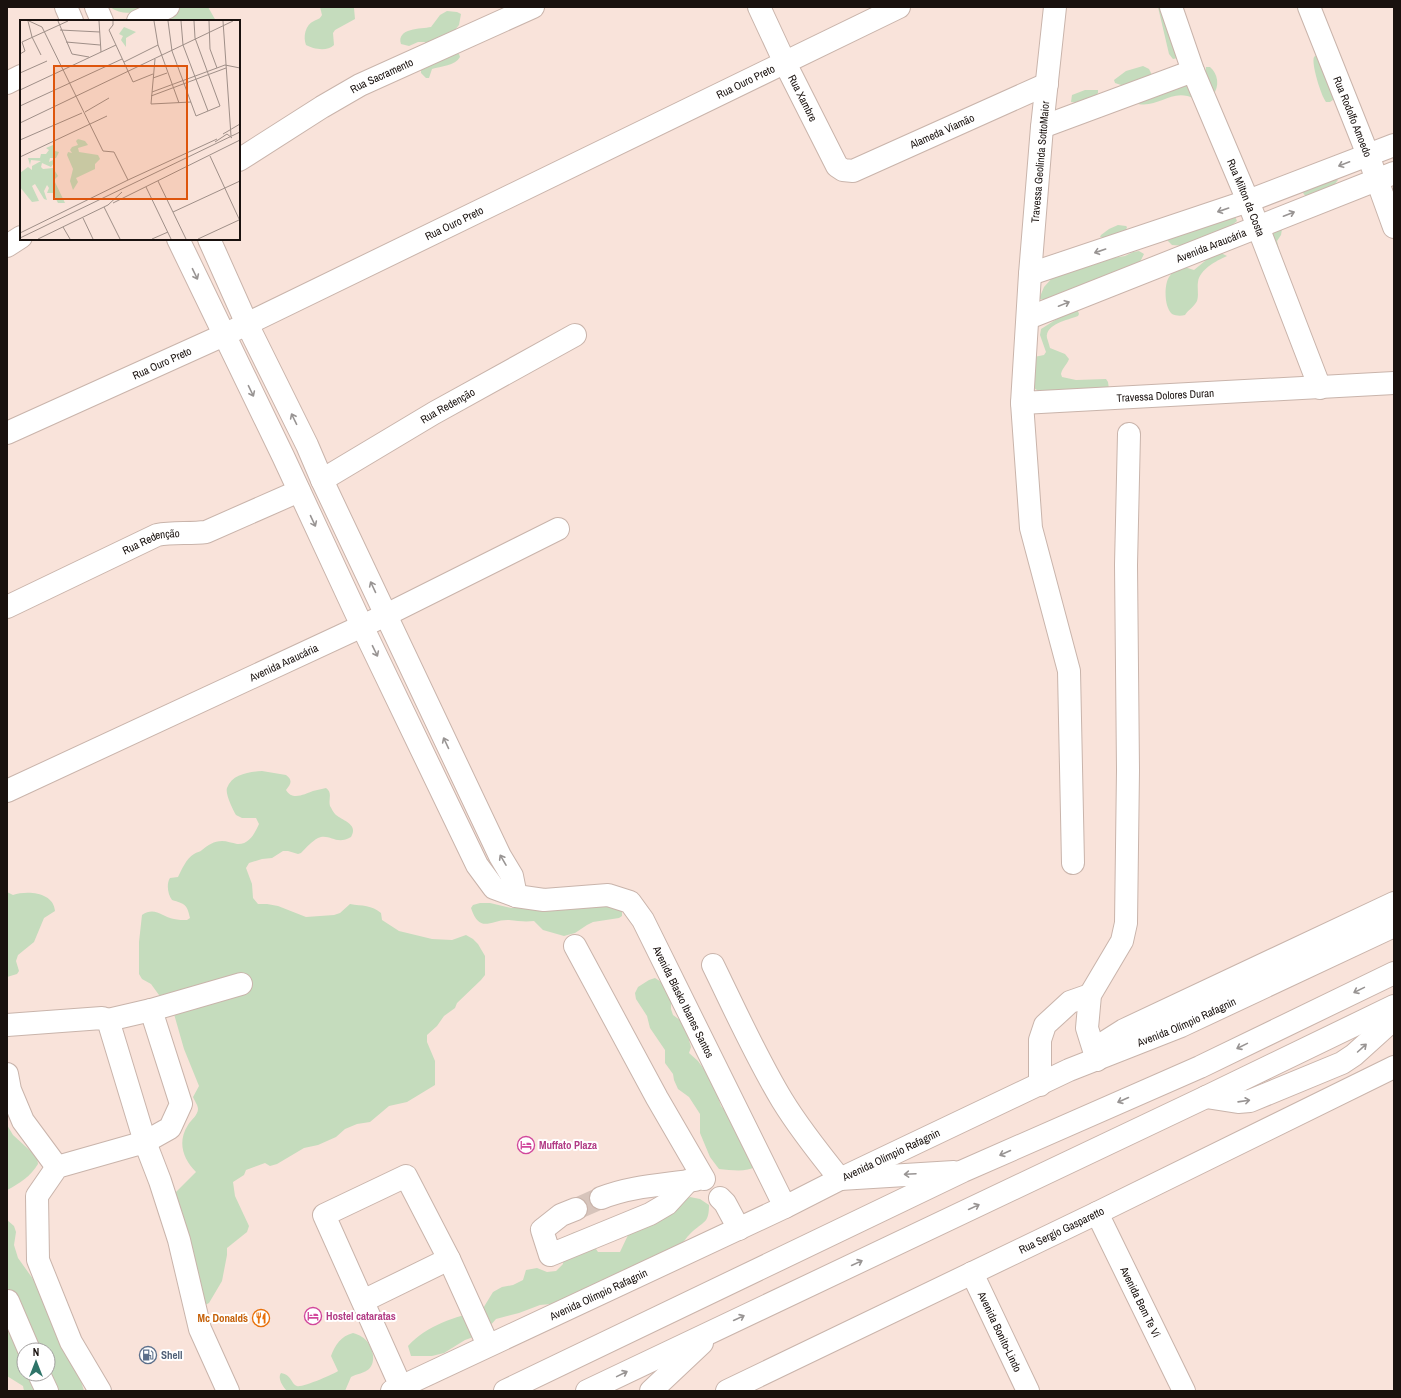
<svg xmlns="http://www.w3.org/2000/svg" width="1401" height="1398" font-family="'Archivo Narrow',sans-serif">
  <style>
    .green { fill: #c5dcbd; fill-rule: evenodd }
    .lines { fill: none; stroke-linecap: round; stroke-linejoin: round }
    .minor-tunnel { stroke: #d7c4bb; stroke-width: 22; stroke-dasharray: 22 11; stroke-linecap: butt }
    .minor-casing { stroke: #c9b4ab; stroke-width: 24 }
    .major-casing { stroke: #c9b4ab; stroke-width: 24 }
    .highway-casing { stroke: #c9b4ab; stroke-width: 24 }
    .minor { stroke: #fff; stroke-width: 22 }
    .major { stroke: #fff; stroke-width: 22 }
    .highway { stroke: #fff; stroke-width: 22 }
    .oneway { stroke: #989493 }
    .labels { text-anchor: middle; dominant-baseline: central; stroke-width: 4; stroke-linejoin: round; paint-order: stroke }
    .street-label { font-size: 11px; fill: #19110e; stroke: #fff }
    .hotel-label { font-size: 11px; font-weight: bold; fill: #b23c85; stroke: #fff; text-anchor: start }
    .food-label { font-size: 11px; font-weight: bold; fill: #c56008; stroke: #fff; text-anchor: end }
    .service-label { font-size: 11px; font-weight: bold; fill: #4e5e75; stroke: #fff; text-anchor: start }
    .inset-road { fill: none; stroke: #9f8f88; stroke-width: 1 }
    .view { fill: #de550c; fill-opacity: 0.15; stroke: #de550c; stroke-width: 2 }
    .inset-edge { fill: none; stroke: #19110e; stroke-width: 2 }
  </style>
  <rect width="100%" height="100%" fill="#f9e3da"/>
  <g class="green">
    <path d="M110,7H152C137,12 124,17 110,7Z"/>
    <polygon points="178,7 208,7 216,21 153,21"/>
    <path d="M320,7H353L354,8L355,19L335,30L333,33L334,45C327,52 313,49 306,45C303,37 305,25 314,21C318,19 320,19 322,15Z"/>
    <polygon points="1158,7 1172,7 1178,58 1173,59 1169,54"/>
    <path d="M447,11L457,12L461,14L459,25L454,31L456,52L459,54L460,57C455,66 441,66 432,69L429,78H426L421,73V52L425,46V42H418L409,46L401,44C396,28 421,29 431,27L440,15Z"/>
    <path d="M1320,52L1340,95L1330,102H1326C1321,96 1311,63 1314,57Z"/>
    <polygon points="1143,66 1149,69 1152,75 1124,86 1115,83 1114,80 1126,71"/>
    <path d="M1206,67H1210C1218,74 1220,86 1213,95L1195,99C1172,87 1160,108 1138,104L1137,102L1205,73Z"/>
    <path d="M1085,90H1098V93C1093,99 1079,104 1071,102L1072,95Z"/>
    <polygon points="1333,175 1338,180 1334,185 1309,200 1303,193 1304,187"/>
    <polygon points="1234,214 1237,221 1232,225 1185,246 1172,245 1167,240 1173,236"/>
    <polygon points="1118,225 1126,226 1127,227 1126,230 1108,238 1100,237 1101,235 1109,229"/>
    <polygon points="1276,226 1282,229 1281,235 1277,241 1280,253 1266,237"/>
    <polygon points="1139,251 1144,254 1138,266 1046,300 1039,299 1044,287 1054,276 1101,260 1125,256 1133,252"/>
    <path d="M1221,253L1227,256C1216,261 1200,269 1198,282C1197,288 1199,295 1197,301C1194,307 1188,310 1185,315C1181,316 1176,316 1172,314C1164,307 1164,285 1169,277C1172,272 1177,269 1181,266L1194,270L1205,261L1208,255Z"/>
    <path d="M1068,311H1078L1079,314L1078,316C1068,320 1045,324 1047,338C1048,341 1049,344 1050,348L1065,354L1069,359C1067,365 1062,368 1061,374L1062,377L1076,380L1106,379L1108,382L1109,389L1043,394L1034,388V357L1044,355L1046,352L1040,335L1041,329L1060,317Z"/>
    <path d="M262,771L286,775C293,780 291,784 286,790C292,801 305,794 313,791C317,790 322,789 326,788C333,793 328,799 330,806C332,809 333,812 335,814C340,819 354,823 353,831C353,833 352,835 351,837C336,846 330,833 318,838C312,841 306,848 301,853L298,854L288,851H283L272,858L262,859L249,863L246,868L252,884L253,898L258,904H267L278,906L306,917L334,915L340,913L350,904C362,906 372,905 381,913L382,920L399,931L432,939L452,940L466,935L473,939L478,944L485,956V975L481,980L457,1003L455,1008L444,1016L437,1026L427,1035V1042L435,1061V1085L407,1102L389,1106L370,1122L357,1124L345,1129L336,1137L318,1145L304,1148L277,1164L270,1166L265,1163L246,1170L244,1175L233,1182L235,1196L249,1226L247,1232L227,1248V1255L222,1281L209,1303L203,1306L175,1193L196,1172C183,1159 177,1142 188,1125C191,1120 198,1115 198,1109C198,1105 194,1100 193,1097L199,1086L184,1049L172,1007L165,998L159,995L151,984L142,979L139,974V942L142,915C155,906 162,917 174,919C178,920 183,920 187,920L190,918C187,904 185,904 172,900C168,895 166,884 170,878L178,877C182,869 186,859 194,854C197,852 200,852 202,850C208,845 214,841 222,841C227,841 232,843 237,844C249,845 255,833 259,824L256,818H242L236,815C233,810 225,794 227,788C232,774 249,772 262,771Z"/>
    <path d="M7,892L13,895C27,890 54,892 55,911L44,918L34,942L18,955L16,961L19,971L17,974L7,977Z"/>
    <path d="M480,903H490L511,908H542L597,904L622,909V916L619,918L593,922L587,925L575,933L564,936L543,930L534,921C525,922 518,921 509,920C491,919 480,935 471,908L473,905Z"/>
    <path d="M655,978L666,985L671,997V1009L673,1015L684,1023L691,1047L689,1053L698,1061L713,1082L721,1106L745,1134L757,1166C745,1173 732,1170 719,1169L710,1157L700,1133V1114L689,1097L678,1089L674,1080L673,1074L665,1063V1050L650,1028L647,1016L636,999L635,993L638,987L649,980Z"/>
    <path d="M7,1125L13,1135L37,1157L38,1164C31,1176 19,1184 7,1190Z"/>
    <path d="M690,1197L700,1199L709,1205C709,1222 705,1221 693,1231C688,1235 683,1243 678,1248L551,1304L540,1305L519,1313L496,1319L488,1328L479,1335L465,1340L444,1353L432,1356H411L408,1346C427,1325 455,1317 482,1310L493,1292L502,1287L513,1285L523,1280L526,1270L537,1268L547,1272L556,1271L563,1264L565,1242L572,1233L582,1230L590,1233L592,1243L598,1252H620L629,1233L675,1204Z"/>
    <path d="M7,1220L14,1226L16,1232L14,1245L18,1258L38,1286L76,1364L84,1391H24L23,1386L7,1376ZM24,1350H48V1374H24Z"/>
    <path d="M353,1333C356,1334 360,1335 362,1337C371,1342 378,1360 369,1369C365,1373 356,1374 351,1377L345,1391H287C283,1387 277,1378 281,1373C292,1375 291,1384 297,1386C302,1388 334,1374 338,1371L331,1356C335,1345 341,1336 353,1333Z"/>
  </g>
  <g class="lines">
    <polyline class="minor-tunnel" points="576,1209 601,1198"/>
    <g class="minor-casing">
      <g id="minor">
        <path id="s1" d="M759,7L785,63L837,166L843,170L853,171L1047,84"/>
        <path id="s2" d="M1055,7L1042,127L1030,274L1022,403L1394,383"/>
        <path id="s3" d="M1171,7L1193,71L1248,201L1320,388"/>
        <path id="s4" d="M1309,7L1368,155L1394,227"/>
        <polyline points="138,21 168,7"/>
        <polyline points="7,83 21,76"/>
        <polyline points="1042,127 1193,71"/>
        <path id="s5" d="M239,160L322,107L360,85L533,7"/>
        <polyline points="7,246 21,237"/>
        <polyline points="1030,274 1248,201 1394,145"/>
        <path id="s6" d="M1028,318L1394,173"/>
        <polyline points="1022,403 1031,528 1069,671 1073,863"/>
        <path id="s7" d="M7,433L224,335L899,7"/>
        <path id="s8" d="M322,480L434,413L575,335"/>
        <path id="s9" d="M7,607L157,535C173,532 189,534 206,532L299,491"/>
        <path id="s10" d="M7,791L386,615L558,529"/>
        <polyline points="575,946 657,1098 704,1179"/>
        <path d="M713,965C735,1010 756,1057 782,1100C799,1128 819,1153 840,1179"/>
        <polyline points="108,1020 151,1010 241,984"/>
        <polyline points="7,1025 102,1018 108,1020 145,1142 170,1128 181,1104 151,1010"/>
        <polyline points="1094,1049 1124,1030 1394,903"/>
        <polyline points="1097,1060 1087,1028 1090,995 1122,941 1126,923 1128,770 1126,565 1129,434"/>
        <polyline points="7,1074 10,1090 23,1121 57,1167"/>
        <polyline points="1040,1085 1040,1040 1045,1025 1070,1002 1090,995"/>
        <polyline points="1206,1097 1238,1102 1250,1101 1342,1063 1354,1055 1394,1019"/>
        <path d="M601,1198C631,1186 663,1185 695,1180"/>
        <polyline points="720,1198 725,1203 739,1229"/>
        <polyline points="576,1209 561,1215 542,1230 550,1255 650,1214 667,1204 688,1181"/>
        <path id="s11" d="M1097,1213L1184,1391"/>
        <path id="s12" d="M972,1273L1028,1391"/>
        <polyline points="8,1301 29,1350"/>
        <polyline points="363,1301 449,1259"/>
        <polyline points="39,1374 47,1391"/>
        <polyline points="401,1387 324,1215 406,1176 449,1259 488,1345"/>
        <polyline points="100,1391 71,1342 38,1260 37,1196 57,1167 145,1142 160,1181 179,1240 200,1329 228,1391"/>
        <path id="s13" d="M392,1391L785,1207"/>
        <path id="s14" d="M727,1391L1097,1213L1394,1067"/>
      </g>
    </g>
    <g class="major-casing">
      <g id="major">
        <polyline points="66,7 72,21"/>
        <polyline points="96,7 102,21"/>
        <path id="s15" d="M178,239L283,456L362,626L477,865L494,888L516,896L544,900L608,895L630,902L643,920L785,1207L840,1179L1069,1070L1181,1026L1394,926"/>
        <polyline points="209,239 247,324 307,445 322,480 500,856 512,876 516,896"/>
      </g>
    </g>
    <g class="highway-casing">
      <g id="highway">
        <polyline points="840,1179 954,1172"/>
        <polyline points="505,1391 963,1171 1200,1067 1394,973"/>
        <polyline points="587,1391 1206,1097 1394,1006"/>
        <polyline points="651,1391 702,1343"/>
      </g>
    </g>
    <use href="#minor" class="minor"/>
    <use href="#major" class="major"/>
    <use href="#highway" class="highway"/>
  </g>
  <defs><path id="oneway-shaft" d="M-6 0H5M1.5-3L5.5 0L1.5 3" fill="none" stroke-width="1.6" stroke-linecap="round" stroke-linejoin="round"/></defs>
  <g class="oneway">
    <use href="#oneway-shaft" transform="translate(1344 164) rotate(159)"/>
    <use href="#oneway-shaft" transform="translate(1223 210) rotate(161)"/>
    <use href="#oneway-shaft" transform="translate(1289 214) rotate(-21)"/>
    <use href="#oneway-shaft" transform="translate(1100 251) rotate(161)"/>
    <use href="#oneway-shaft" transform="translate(195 274) rotate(64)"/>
    <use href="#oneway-shaft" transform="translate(1064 304) rotate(-22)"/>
    <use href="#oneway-shaft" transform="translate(251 391) rotate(64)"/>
    <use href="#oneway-shaft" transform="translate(294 419) rotate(-116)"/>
    <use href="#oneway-shaft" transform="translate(313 521) rotate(65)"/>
    <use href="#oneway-shaft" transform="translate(373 587) rotate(-115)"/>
    <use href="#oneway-shaft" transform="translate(375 651) rotate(64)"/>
    <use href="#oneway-shaft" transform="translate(446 743) rotate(-115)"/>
    <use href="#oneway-shaft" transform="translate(503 860) rotate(-120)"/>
    <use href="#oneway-shaft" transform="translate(1359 990) rotate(154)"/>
    <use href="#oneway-shaft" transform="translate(1242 1046) rotate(154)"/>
    <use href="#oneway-shaft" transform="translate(1362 1048) rotate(-42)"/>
    <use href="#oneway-shaft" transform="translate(1123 1100) rotate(156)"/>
    <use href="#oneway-shaft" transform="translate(1244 1101) rotate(-8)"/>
    <use href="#oneway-shaft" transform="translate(1005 1153) rotate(156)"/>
    <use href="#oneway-shaft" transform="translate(910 1174) rotate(177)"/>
    <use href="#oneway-shaft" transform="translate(974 1207) rotate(-25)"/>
    <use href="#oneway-shaft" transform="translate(857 1263) rotate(-25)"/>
    <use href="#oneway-shaft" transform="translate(739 1318) rotate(-25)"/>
    <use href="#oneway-shaft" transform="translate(622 1374) rotate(-26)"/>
  </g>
  <defs>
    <g id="hotel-ring" transform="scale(0.9)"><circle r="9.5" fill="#fff" stroke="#d1479c" stroke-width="1.5"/><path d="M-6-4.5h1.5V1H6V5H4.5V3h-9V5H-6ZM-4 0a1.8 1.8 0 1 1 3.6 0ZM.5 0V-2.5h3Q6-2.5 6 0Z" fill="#d1479c"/></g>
    <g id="restaurant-ring" transform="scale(0.9)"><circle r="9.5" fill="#fff" stroke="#e8710a" stroke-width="1.5"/><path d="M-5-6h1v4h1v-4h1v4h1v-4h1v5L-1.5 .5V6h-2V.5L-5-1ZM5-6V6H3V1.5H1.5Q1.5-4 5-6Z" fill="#e8710a"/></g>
    <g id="fuel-ring" transform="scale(0.9)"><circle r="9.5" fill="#fff" stroke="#5c6f8a" stroke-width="1.5"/><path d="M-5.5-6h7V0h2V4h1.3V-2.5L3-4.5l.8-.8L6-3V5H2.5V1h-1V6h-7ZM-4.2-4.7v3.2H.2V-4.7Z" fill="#5c6f8a"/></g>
  </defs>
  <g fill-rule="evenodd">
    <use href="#hotel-ring" x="526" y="1145"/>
    <use href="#hotel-ring" x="313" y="1316"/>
    <use href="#restaurant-ring" x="261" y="1318"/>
    <use href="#fuel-ring" x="148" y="1355"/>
  </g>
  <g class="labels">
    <g class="street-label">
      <text stroke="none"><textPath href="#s5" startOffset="166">Rua Sacramento</textPath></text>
      <text stroke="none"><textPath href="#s7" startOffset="818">Rua Ouro Preto</textPath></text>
      <text stroke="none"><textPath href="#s1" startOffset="101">Rua Xambre</textPath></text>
      <text stroke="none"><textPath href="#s4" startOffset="118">Rua Rodolfo Amoedo</textPath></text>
      <text stroke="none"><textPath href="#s1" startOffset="292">Alameda Viamão</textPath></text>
      <text transform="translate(1040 162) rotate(-85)">Travessa Geolinda SottoMaior</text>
      <text stroke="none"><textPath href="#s3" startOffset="205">Rua Milton da Costa</textPath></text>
      <text stroke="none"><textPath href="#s7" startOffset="494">Rua Ouro Preto</textPath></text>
      <text stroke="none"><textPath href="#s6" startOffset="197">Avenida Araucária</textPath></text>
      <text stroke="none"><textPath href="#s7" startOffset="170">Rua Ouro Preto</textPath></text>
      <text stroke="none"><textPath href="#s2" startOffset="541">Travessa Dolores Duran</textPath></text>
      <text stroke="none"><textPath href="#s8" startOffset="146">Rua Redenção</textPath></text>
      <text stroke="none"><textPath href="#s9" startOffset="159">Rua Redenção</textPath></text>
      <text stroke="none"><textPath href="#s10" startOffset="305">Avenida Araucária</textPath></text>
      <text stroke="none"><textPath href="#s15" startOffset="975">Avenida Blasko Ibanes Santos</textPath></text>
      <text stroke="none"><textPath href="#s15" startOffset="1646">Avenida Olímpio Rafagnin</textPath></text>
      <text stroke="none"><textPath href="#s15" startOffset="1322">Avenida Olímpio Rafagnin</textPath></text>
      <text stroke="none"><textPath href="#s14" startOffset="371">Rua Sergio Gasparetto</textPath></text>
      <text stroke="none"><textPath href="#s13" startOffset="228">Avenida Olímpio Rafagnin</textPath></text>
      <text stroke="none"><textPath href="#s11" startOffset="99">Avenida Bem Te Vi</textPath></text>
      <text stroke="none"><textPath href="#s12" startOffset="65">Avenida Bonito-Lindo</textPath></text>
    </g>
    <g class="hotel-label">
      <text x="539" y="1145">Muffato Plaza</text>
      <text x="326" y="1316">Hostel cataratas</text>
    </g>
    <g class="food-label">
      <text x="248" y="1318">Mc Donald´s</text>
    </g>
    <g class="service-label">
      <text x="161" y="1355">Shell</text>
    </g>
  </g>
  <g transform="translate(20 20)">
    <rect width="220" height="220" fill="#f9e3da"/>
    <path d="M104,7L116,12L106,18V27L101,20L103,16L99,14ZM58,119L65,121L68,125L58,128L59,132L78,135L80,139L75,144V149L56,158L58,162L53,170L50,161L53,149L47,135L48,132L52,133L50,130L52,127L58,125L56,121ZM33,125L35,131L39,132L36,138H30L29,142L33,140L34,143L31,147L22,143L21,147L23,149L33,148L38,156L34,160L45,183H38L33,173H27L29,168L27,165L24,171L27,180L24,179L15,164L12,166L19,181L12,182L0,167V153L8,147L12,150V146L21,141L11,140L10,145L8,138H20L21,134H26L29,130L26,128Z" fill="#c5dcbd"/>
    <path class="inset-road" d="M8,1L12,17L21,35M9,1L22,7L83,131M38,1L52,34L69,37M79,1L81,32M93,1V5L89,10L113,62L133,54M134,1L138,25L159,83M148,1L152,31L176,96L200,86L175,18L174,1M161,1L163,25L188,91M189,1L190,29L197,48M203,1L211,116M40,10L80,12M46,22L80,25M0,34L5,31L2,22L48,1M135,39L131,84L171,82M104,42L138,25M0,53L27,41M133,58L147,53M0,70L96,25M132,72L205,45L220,48M131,76L206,48M0,86L102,39M65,92L89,78M0,103L213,1M203,114L220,104M0,120L62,93M195,122L207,114L212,118M83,131L94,132L108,160L197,119M190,136L220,201M0,137L87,96M138,161L166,219M126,167L151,219M93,183L220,120M88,185L102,172M84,187L100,219M153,192L220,161M63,198L73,219M43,207L50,219M0,213L108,160M0,218L220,112M18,219L88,185M132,219L148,212M178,219L219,200"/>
    <path class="view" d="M34,46H167V179H34Z"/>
    <rect width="220" height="220" class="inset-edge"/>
  </g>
  <rect width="1401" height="1398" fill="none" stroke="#19110e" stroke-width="16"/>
  <g transform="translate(36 1362)"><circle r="19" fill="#ffffff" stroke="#a3a09f"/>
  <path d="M0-3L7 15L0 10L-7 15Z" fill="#2e7469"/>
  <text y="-6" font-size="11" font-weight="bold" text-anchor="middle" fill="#19110e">N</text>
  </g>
</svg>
